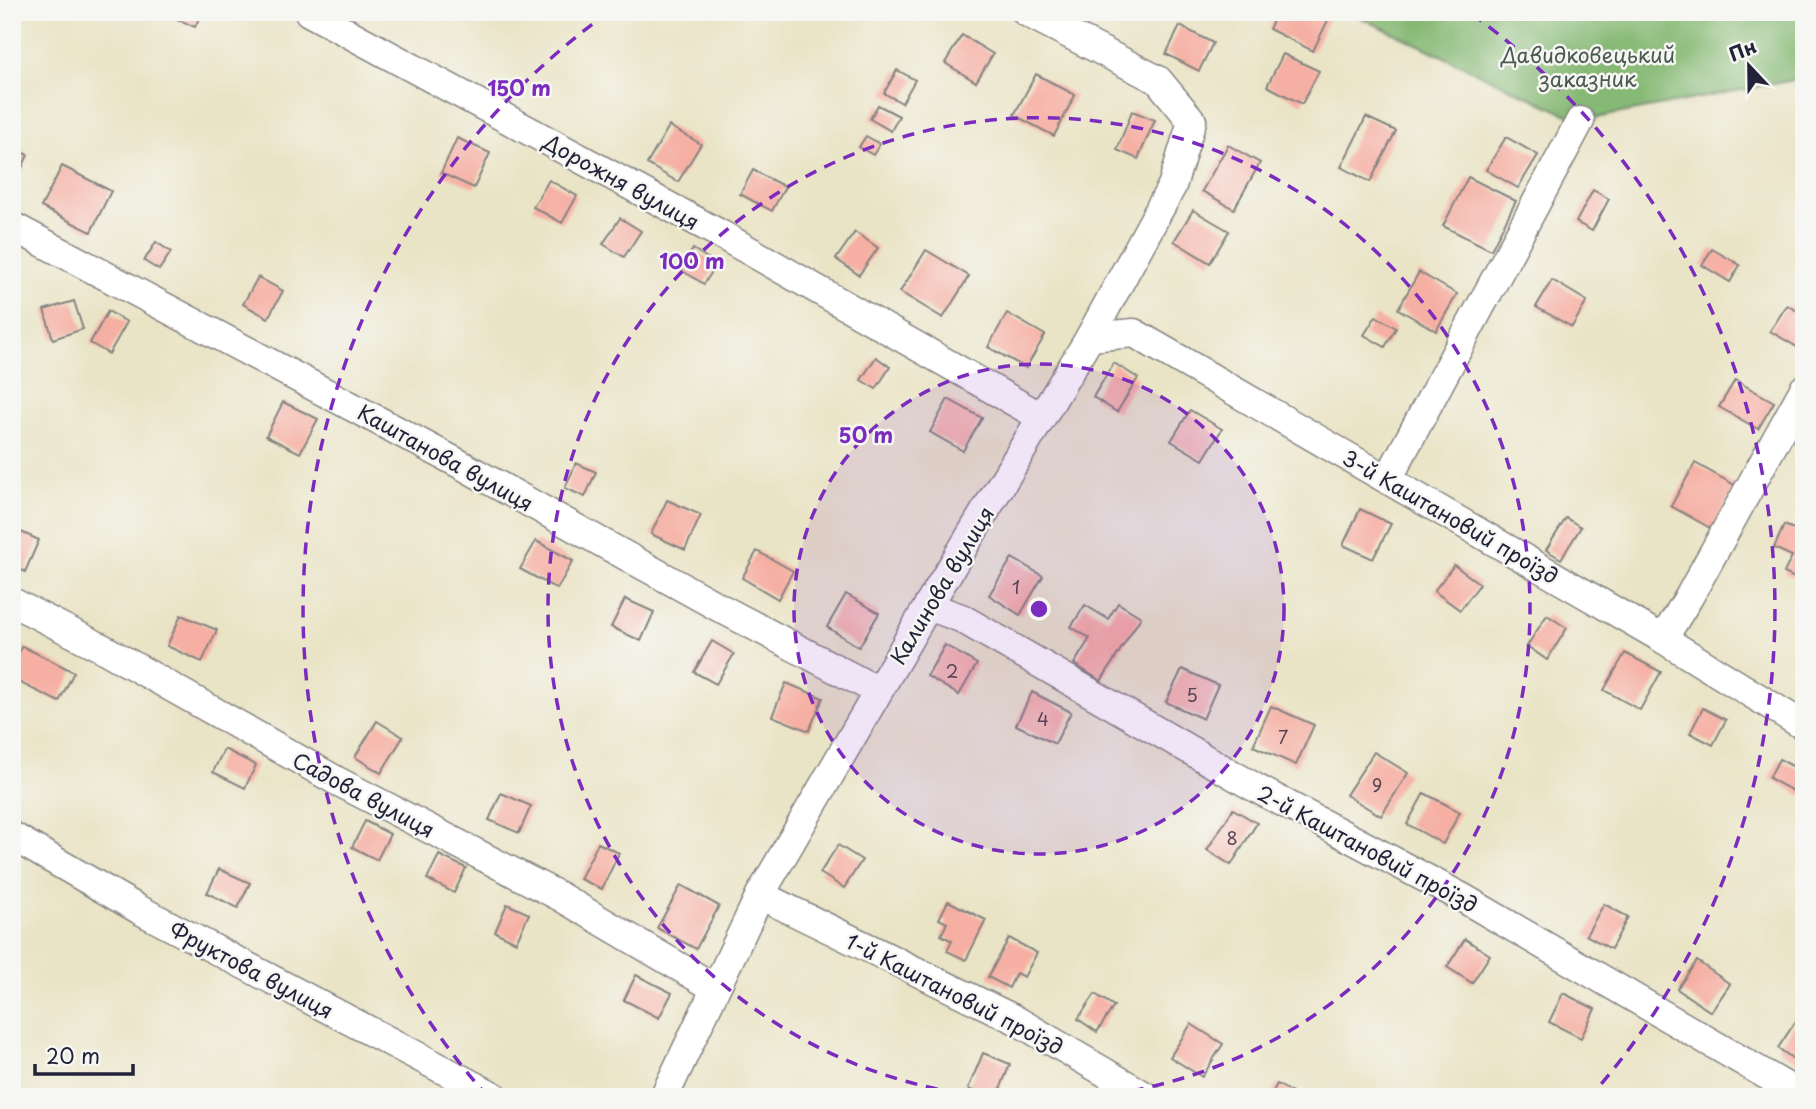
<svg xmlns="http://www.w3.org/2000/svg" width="1816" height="1109" font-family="'Playpen Sans',sans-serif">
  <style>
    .forest { fill: #86b974; stroke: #546e58; stroke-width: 2 }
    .building { fill: #f6afa3 }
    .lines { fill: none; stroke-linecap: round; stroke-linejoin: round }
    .street-casing { stroke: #868380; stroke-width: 31 }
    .street { stroke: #fff; stroke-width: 28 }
    .ring { fill: none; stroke: #7b2cbf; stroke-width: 3.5; stroke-dasharray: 12 9 }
    .labels { text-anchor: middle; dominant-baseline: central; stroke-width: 5; stroke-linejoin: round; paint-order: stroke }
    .number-label { font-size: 18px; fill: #574555 }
    .park-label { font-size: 21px; fill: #4a5952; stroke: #f6f6f2 }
    .street-label { font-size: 21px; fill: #22223b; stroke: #f6f6f2 }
    .centre { fill: #7b2cbf; stroke: #f6f6f2; stroke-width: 3.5 }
    .ring-label { font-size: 21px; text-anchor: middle; font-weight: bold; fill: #7b2cbf; stroke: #f6f6f2; stroke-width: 5; stroke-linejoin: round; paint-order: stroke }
  </style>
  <rect width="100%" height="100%" fill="#f6f6f2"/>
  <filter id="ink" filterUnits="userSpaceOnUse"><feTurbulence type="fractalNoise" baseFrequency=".0143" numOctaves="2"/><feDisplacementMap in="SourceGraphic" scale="14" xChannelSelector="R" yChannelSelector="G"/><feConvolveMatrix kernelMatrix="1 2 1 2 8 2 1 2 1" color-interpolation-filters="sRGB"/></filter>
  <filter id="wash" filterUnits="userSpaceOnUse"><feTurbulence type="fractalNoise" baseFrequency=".00686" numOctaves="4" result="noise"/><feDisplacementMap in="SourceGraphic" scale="28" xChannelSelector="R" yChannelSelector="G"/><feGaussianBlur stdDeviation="1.57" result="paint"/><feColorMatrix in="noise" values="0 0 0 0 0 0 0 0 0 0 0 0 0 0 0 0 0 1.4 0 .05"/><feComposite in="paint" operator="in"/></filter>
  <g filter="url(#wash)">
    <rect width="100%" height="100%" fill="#eae4c6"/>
    <polygon class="forest" points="1349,12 1804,12 1804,78 1580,121"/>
    <g id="blocks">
      <g class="building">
        <polygon points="172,12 202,12 195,27 170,16"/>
        <polygon points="1086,12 1112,12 1108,21"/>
        <polygon points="1277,12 1332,12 1313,51 1269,29"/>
        <polygon points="1180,26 1213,43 1199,71 1166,54"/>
        <polygon points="962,35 993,54 976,82 945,63"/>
        <polygon points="1283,54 1319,71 1302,104 1267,86"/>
        <polygon points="897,70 915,80 902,103 884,93"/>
        <polygon points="1036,74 1075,95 1054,136 1014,115"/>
        <polygon points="878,105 899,116 891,131 870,119"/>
        <polygon points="1132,111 1155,120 1138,159 1117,150"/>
        <polygon points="1366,117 1396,131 1370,182 1341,167"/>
        <polygon points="669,126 701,144 678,182 647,164"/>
        <polygon points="866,136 880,144 873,155 859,147"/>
        <polygon points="1506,137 1538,155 1518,188 1486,170"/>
        <polygon points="457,138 490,153 474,188 441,173"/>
        <polygon points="1228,145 1260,163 1234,209 1202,191"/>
        <polygon points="12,148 28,155 12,189"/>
        <polygon points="62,166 111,191 91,232 41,207"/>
        <polygon points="753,170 785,187 772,211 740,194"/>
        <polygon points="1468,177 1516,201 1491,250 1443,226"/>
        <polygon points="549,180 577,196 562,223 533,207"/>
        <polygon points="1593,190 1609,199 1592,231 1576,222"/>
        <polygon points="1193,210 1229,231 1210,263 1174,241"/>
        <polygon points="620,218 641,231 624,257 603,244"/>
        <polygon points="855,232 878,248 859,275 836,259"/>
        <polygon points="156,242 171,252 159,270 144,261"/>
        <polygon points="693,249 717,264 704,284 681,270"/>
        <polygon points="1712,249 1740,265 1730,282 1702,265"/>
        <polygon points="926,250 969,276 943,318 900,292"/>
        <polygon points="1419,272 1457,294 1436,331 1398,309"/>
        <polygon points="258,277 283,291 268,318 243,304"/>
        <polygon points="1552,280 1587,301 1572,327 1536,307"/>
        <polygon points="74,301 83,329 53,339 44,310"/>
        <polygon points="1787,305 1804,315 1804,351 1770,331"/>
        <polygon points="108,311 127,322 109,354 90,343"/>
        <polygon points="1007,313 1045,335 1026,368 988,347"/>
        <polygon points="1376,316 1396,328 1385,347 1364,335"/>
        <polygon points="876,357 890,367 876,389 861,380"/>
        <polygon points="1114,363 1138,378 1117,412 1093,397"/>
        <polygon points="1735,380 1774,402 1758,429 1719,407"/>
        <polygon points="948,399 982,418 963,451 930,432"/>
        <polygon points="283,402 318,419 300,453 266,436"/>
        <polygon points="1190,410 1222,429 1203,460 1171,441"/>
        <polygon points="576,463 596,472 585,497 565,488"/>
        <polygon points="1695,463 1736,486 1712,529 1671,506"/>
        <polygon points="667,500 701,515 685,550 651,534"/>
        <polygon points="1360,509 1391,524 1373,559 1343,545"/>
        <polygon points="1566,518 1581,527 1561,559 1546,550"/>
        <polygon points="1784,525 1804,533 1804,565 1797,579 1784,573 1792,556 1774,548"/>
        <polygon points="12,528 39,540 25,572 12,566"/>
        <polygon points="536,541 573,561 557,589 520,569"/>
        <polygon points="757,551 793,571 778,599 742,578"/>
        <polygon points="1012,558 1043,576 1020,615 989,595"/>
        <polygon points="1454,565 1480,584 1460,610 1434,591"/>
        <polygon points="846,594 879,613 859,647 827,627"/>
        <polygon points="625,599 654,612 641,641 611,627"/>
        <polygon points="1118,603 1141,617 1101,681 1074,664 1090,638 1071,627 1085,605 1108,619"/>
        <polygon points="181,615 217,630 202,662 167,646"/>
        <polygon points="1547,615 1567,628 1547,660 1527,646"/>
        <polygon points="712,641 734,654 716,684 694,672"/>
        <polygon points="945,645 977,664 959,695 927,676"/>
        <polygon points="22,646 74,672 59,702 12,679 12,666"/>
        <polygon points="1625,653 1661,672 1640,710 1604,690"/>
        <polygon points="1182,669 1218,685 1203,719 1166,702"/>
        <polygon points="786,683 823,698 809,731 772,716"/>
        <polygon points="1032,692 1071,712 1055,744 1016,725"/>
        <polygon points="1271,706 1314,725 1296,765 1253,746"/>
        <polygon points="1703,708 1726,720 1713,745 1690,733"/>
        <polygon points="377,721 403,737 381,773 355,757"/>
        <polygon points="224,749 256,765 245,788 213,772"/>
        <polygon points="1374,752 1408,773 1381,816 1346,795"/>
        <polygon points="1779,759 1804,772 1804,797 1769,778"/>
        <polygon points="501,793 531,806 519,833 489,820"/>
        <polygon points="1424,793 1460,812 1443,844 1407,824"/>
        <polygon points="1233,809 1257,823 1231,865 1207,850"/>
        <polygon points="365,821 390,834 377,860 352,847"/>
        <polygon points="598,843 619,853 602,889 580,879"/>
        <polygon points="838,845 862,860 844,888 820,873"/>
        <polygon points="439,855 466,868 454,893 427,879"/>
        <polygon points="219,869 250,883 238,908 207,893"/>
        <polygon points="681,885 719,906 696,949 657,928"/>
        <polygon points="948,901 986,920 966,960 947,951 952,941 941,935 947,923 939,919"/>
        <polygon points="507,904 529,914 516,942 495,932"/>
        <polygon points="1604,904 1628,917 1611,949 1586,935"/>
        <polygon points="1009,938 1037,953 1024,977 1016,973 1009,988 988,977"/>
        <polygon points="1465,939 1490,955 1472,983 1447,967"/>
        <polygon points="1697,961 1730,984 1711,1012 1677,989"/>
        <polygon points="636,975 672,993 659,1018 624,1000"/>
        <polygon points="1563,993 1595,1009 1581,1038 1549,1022"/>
        <polygon points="1095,994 1114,1006 1097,1032 1078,1019"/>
        <polygon points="1798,1018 1804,1022 1804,1062 1802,1065 1778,1048"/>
        <polygon points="1191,1024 1223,1044 1202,1077 1170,1057"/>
        <polygon points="983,1053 1010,1064 997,1097 988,1097 968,1089"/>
        <polygon points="1277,1084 1299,1097 1270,1097"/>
      </g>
    </g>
  </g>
  <g filter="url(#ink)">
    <use href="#blocks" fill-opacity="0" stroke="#868380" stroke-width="2"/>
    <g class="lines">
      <g class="street-casing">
        <g id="street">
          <polyline points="309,12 720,234 1041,417"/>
          <polyline points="12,226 458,463 722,609 878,691"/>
          <polyline points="1090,337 1134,333 1663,639 1804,726"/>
          <polyline points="1388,479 1580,121"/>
          <polyline points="12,602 102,648 337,781 559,896 715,988"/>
          <polyline points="928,606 961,618 1254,787 1463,898 1804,1097"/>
          <polyline points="1663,639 1689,597 1804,389"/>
          <polyline points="12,836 140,910 495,1097"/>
          <polyline points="760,895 1014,1019 1147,1097"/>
          <polyline points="664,1097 760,895 928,606 1090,337 1172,186 1192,121 1158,80 1026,12"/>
        </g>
      </g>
      <use href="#street" class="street"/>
    </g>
  </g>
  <circle cx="1039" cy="609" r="245" fill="#7b2cbf" fill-opacity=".12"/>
  <g class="ring">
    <circle cx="1039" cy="609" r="245"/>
    <path d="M979 1096A491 491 0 1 1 1099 1096"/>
    <path d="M488 1097A736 736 0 0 1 606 14M1472 14A736 736 0 0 1 1590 1097"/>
  </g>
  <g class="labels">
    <g class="number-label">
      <text x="1016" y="586">1</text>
      <text x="952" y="670">2</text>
      <text x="1192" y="694">5</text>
      <text x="1043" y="718">4</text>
      <text x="1283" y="736">7</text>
      <text x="1377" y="784">9</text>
      <text x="1232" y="837">8</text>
    </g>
    <g class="park-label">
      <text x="1588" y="54">Давидковецький<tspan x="1588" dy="24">заказник</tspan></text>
    </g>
    <g class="street-label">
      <text transform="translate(622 181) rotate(29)">Дорожня вулиця</text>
      <text transform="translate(446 457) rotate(29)">Каштанова вулиця</text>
      <text transform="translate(1451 516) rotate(30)">3-й Каштановий проїзд</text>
      <text transform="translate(941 585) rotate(-59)">Калинова вулиця</text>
      <text transform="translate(364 794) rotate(28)">Садова вулиця</text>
      <text transform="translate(1368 848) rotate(28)">2-й Каштановий проїзд</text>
      <text transform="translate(252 969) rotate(28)">Фруктова вулиця</text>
      <text transform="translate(955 993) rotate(27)">1-й Каштановий проїзд</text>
    </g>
  </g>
  <circle cx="1039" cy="609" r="10" class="centre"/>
  <g class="ring-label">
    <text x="519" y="96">150 m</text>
    <text x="692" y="269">100 m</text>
    <text x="866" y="443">50 m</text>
  </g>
  <rect width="1816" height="1109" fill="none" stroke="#f6f6f2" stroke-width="42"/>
  <g transform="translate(1749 66) rotate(338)" stroke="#f6f6f2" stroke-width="5" paint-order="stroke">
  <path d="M0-5L12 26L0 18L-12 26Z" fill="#22223b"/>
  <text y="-10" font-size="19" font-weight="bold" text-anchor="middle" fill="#22223b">Пн</text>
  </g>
  <path d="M35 1064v10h98v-10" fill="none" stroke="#22223b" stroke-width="3.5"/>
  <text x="46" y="1064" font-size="21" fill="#22223b" stroke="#f6f6f2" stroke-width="5" paint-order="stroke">20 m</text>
</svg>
